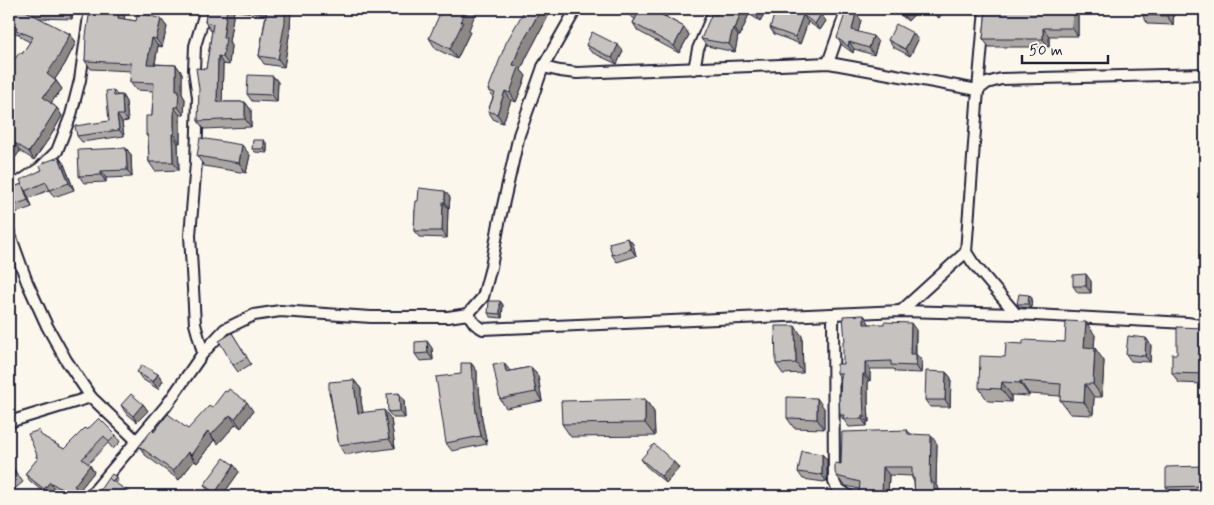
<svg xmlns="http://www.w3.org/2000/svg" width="1214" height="505" font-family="Mynerve,sans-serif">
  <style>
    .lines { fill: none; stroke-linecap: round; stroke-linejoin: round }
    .street-casing { stroke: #22223b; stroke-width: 14 }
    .street { stroke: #fbf7ec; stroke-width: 10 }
    .wall { fill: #aaa7a5; stroke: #22223b }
    .shaded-wall { fill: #8b8886; stroke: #22223b }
    .building { fill: #c6c2c0; stroke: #22223b }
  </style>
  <rect width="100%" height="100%" fill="#fbf7ec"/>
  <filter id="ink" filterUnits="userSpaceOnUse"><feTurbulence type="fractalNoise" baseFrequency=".02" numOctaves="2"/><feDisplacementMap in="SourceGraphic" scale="10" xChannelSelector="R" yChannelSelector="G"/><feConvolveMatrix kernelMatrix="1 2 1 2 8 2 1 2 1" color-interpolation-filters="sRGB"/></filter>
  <g filter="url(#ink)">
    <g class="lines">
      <g class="street-casing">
        <g id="street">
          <polyline points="985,9 978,90 987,83 1001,79 1205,74"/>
          <polyline points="828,63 847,9"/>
          <polyline points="543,67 560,71 577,73 829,63 978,90 966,252 973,263 1016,314 1187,323 1205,326"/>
          <polyline points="694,69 698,49 715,9"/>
          <polyline points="9,189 40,168 57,151 71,115 80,80 90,9"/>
          <polyline points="9,232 27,282 47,326 66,360 91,397 137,441"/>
          <polyline points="901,311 966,252"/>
          <polyline points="468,314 475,324 483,329 901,311 1016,314"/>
          <polyline points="833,314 834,482 837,488 849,496"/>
          <polyline points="203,353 195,324 190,235 196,163 198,97 194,70 195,46 206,9"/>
          <polyline points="9,422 91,397"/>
          <polyline points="90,496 166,406 203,353 225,329 254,315 280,311 371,317 448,317 468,314 483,297 491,267 499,223 519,135 543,67 576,9"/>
        </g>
      </g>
      <use href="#street" class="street"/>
    </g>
    <g class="wall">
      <polygon points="11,9 73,9 72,19 38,18 70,34 76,42 65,64 55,79 62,89 51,103 57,108 62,116 50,137 34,160 20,151 9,166 14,60 22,54 30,42 22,38 19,34 9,32 9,11 11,11"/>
      <polygon points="92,9 125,9 124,19 136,21 161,19 167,27 162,47 158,46 155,64 176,65 182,73 182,94 185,99 184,115 180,115 180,143 178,143 179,170 155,171 149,162 148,138 146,135 152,116 153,91 136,90 130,82 131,71 91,69 85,61 91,16"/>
      <polygon points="207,9 291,9 290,30 284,67 264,64 259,56 266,14 234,11 229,42 231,46 229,65 223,64 222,102 245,102 251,110 251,127 204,129 198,121 212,31 210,30 205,22"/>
      <polygon points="525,9 552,9 526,58 521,70 526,76 516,102 511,100 503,123 494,120 488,111 493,97 488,90"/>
      <polygon points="620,9 672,9 666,17 684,27 689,35 679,53 638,31 633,23 635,19"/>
      <polygon points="719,9 767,9 760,21 749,14 740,36 738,36 735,52 707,46 701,39 717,15"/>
      <polygon points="798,9 826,21 820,30 808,22 800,44 774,34 770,28 794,15"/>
      <polygon points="893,9 919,9 908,21"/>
      <polygon points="926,9 945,9 939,18"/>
      <polygon points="986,9 1078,9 1078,36 1049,36 1049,47 989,47 983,39"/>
      <polygon points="1142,9 1174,9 1173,25 1148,24 1142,15"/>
      <polygon points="861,20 858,32 878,42 874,55 854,49 853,53 842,45 837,38"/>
      <polygon points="469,30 470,32 457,59 436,49 429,38"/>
      <polygon points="888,40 918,40 910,56 893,47"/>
      <polygon points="586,45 623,51 617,64 591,52"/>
      <polygon points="273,76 278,82 277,102 252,101 247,94"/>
      <polygon points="113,90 117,95 122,95 126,102 128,121 122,122 124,136 82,142 77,136 109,121"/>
      <polygon points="267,144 267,153 255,152 252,149"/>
      <polygon points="126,148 131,155 132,177 106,178 106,182 84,183 79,176"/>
      <polygon points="250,155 246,173 204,166 197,156"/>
      <polygon points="59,157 64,164 74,190 54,197 49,190 30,198 28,196 32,207 10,215 9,214 9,189 22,184"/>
      <polygon points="450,197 449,208 448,208 447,238 419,237 414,231 415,210"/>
      <polygon points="628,238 633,244 636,256 617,262 612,255"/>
      <polygon points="1091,281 1091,293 1078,293 1073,286"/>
      <polygon points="1029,295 1032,298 1031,308 1020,307 1017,304"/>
      <polygon points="500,301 503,305 502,318 491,317 488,313"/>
      <polygon points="864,315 869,324 916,330 916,354 922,361 921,373 896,372 894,369 870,369 870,381 868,381 868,402 869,422 867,422 867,426 849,427 840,415 841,379 837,373 843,364 845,342"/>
      <polygon points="1205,328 1205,384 1179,383 1172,373"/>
      <polygon points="232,333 251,364 238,372 233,365"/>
      <polygon points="1095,335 1094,348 1104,361 1102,397 1094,397 1093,415 1070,414 1060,400 1061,396 1029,394 1029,396 1011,395 1011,402 988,401 979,388 1005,357 1023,344 1065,342"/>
      <polygon points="802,336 803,373 783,374 776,364"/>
      <polygon points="1146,338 1151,345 1150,362 1131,361 1126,354"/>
      <polygon points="432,348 433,360 420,361 415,354"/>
      <polygon points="471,363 477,371 477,385 479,387 482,420 487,444 452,451 446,443 461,374"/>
      <polygon points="531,367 538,376 542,401 506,408 500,399 510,371"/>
      <polygon points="137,372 158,374 163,381 158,389 142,379"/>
      <polygon points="946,372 951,378 950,407 930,407 925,400"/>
      <polygon points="354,380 361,389 361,401 363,413 391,419 395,448 373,451 372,450 345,455 339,445 330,396 329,393"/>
      <polygon points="645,399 654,412 655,436 571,437 562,424"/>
      <polygon points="404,400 405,418 393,418 388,412"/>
      <polygon points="143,404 148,411 137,422 125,412 121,405"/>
      <polygon points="212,408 253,411 241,428 236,424 218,444 214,440 197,463 194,461 179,480 145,455 139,446 154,432 188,429"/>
      <polygon points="824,408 824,429 794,428 787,418"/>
      <polygon points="87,430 116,435 120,442 113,449 108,443 88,464 94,472 79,491 81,493 79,496 67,496 54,489 48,496 30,481 25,474 38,459 36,457 44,437 64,449"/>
      <polygon points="907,430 911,434 937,444 936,485 940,491 940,496 915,496 914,482 912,478 912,476 889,475 888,496 861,496 859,494 859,489 846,486 842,483 836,475 841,464"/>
      <polygon points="822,454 827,460 827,482 824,481 824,482 803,479 798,472"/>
      <polygon points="641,459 674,462 679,468 666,483 646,466"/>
      <polygon points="9,463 23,482 11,492 9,490"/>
      <polygon points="1205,466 1205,496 1173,496 1166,487"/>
      <polygon points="239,472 222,496 215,496 209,492 204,485"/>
    </g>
    <g class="shaded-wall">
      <polygon points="67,9 73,9 72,19 67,11"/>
      <polygon points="119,9 125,9 124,27 118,18"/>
      <polygon points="227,9 232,9 234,11 229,42 231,46 229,65 223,57 223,38"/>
      <polygon points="285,9 291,9 290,30 284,67 278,59"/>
      <polygon points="466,9 477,9 469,30 470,32 457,59 450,49"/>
      <polygon points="541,9 552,9 526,58 521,70 526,76 516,102 510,93 513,65 519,49"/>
      <polygon points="661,9 672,9 663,20 658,13"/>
      <polygon points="742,9 745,9 749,14 740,36 735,29"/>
      <polygon points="757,9 767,9 760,21 755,13"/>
      <polygon points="904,9 919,9 908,21 901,12"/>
      <polygon points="932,9 945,9 939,18"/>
      <polygon points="1073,9 1078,9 1078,36 1072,28"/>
      <polygon points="1168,9 1174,9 1173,25 1167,16"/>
      <polygon points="856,13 861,20 857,37 852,30"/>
      <polygon points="821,14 826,21 820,30 815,24"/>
      <polygon points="803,15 808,22 800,44 795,37"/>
      <polygon points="161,19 167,27 162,47 156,39"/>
      <polygon points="684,27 689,35 679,53 674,46"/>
      <polygon points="733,28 738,36 735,52 729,44"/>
      <polygon points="1043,28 1049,36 1049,47 1043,39"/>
      <polygon points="913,33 918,40 910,56 905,49"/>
      <polygon points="70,34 76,42 65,64 53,82 47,74"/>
      <polygon points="873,36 878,42 874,55 869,48"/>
      <polygon points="152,38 158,46 153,73 147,64"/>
      <polygon points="849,42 854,49 853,53 848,46"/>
      <polygon points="618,45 623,51 617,64 612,58"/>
      <polygon points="218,56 223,64 222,110 217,102"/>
      <polygon points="176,65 182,73 182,94 185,99 184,115 178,107 176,90"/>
      <polygon points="273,76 278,82 277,102 272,95"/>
      <polygon points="56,81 62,89 49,105 43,97"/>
      <polygon points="505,91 511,100 503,123 497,114"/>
      <polygon points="122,95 126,102 128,121 123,115"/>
      <polygon points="245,102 251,110 251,127 245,119"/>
      <polygon points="174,107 180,115 180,143 174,134"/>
      <polygon points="57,108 62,116 50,137 34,160 29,152"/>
      <polygon points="117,115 122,122 124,136 119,130"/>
      <polygon points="172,134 178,143 179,170 173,162"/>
      <polygon points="264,140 267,144 267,153 264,149"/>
      <polygon points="15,143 20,151 9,166 9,151"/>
      <polygon points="242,145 250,155 246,173 239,163"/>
      <polygon points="126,148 131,155 132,177 127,170"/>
      <polygon points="59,157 64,164 74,190 69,183"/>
      <polygon points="101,171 106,178 106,182 101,175"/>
      <polygon points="22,184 28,196 32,207 28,200"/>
      <polygon points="445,191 450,197 449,208 445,202"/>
      <polygon points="443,202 448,208 447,238 442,231"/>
      <polygon points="628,238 633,244 636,256 631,249"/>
      <polygon points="1086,274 1091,281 1091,293 1086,286"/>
      <polygon points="1029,295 1032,298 1031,308 1028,304"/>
      <polygon points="500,301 503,305 502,318 500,314"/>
      <polygon points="864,315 869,323 870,331 864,324"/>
      <polygon points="1086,322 1095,335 1093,360 1084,347"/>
      <polygon points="911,323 916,330 915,361 910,354"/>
      <polygon points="795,326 802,336 803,373 796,363"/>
      <polygon points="1146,338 1151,345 1150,362 1145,356"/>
      <polygon points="427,341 432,348 433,360 428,353"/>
      <polygon points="1095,348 1104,361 1102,397 1093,384"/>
      <polygon points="916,354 922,361 921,373 916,366"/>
      <polygon points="865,362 870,369 870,381 865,374"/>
      <polygon points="471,363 477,371 477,385 479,387 482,420 487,444 481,436 476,412 472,379"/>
      <polygon points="504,363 511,372 506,372"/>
      <polygon points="531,367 538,376 542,401 536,392"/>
      <polygon points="946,372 951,378 950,407 945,400"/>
      <polygon points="158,374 163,381 158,389 153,382"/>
      <polygon points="863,374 868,381 868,402 869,422 864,415 862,395"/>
      <polygon points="354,380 361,389 361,401 365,423 358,413 355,392"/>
      <polygon points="1020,381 1029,394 1029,396 1020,383"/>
      <polygon points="1002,382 1011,395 1011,402 1001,389"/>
      <polygon points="1085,384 1094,397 1093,415 1084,402"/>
      <polygon points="399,393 404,400 405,418 400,411"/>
      <polygon points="817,398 824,408 824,429 817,419"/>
      <polygon points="645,399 654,412 655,436 645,423"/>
      <polygon points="247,402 253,411 241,428 235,419"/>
      <polygon points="143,404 148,411 137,422 133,416"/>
      <polygon points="384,410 391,419 395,448 389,439"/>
      <polygon points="230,415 236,424 218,444 211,435"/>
      <polygon points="862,415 867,422 867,426 862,419"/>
      <polygon points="208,431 214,440 197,463 191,455"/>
      <polygon points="931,435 937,444 936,485 940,491 940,496 934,496 930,483"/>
      <polygon points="188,452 194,461 179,480 173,471"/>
      <polygon points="822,454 827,460 827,482 822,475"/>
      <polygon points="674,462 679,468 666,483 661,476"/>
      <polygon points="90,465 94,472 79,491 81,493 79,496 72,496 71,495 74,486"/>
      <polygon points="234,465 239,472 222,496 217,496 215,493"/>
      <polygon points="883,467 889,475 888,496 883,496 882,495"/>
      <polygon points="116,477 118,481 109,492 106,489"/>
      <polygon points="50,482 54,489 48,496 44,489"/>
    </g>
    <g class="building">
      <polygon points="11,9 67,9 67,11 22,9 70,34 59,56 47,74 56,81 43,97 57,108 44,129 29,152 15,143 9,151 9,57 14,60 20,52 22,54 33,37 16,30 17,27 9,25 9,11 11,11"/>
      <polygon points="92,9 119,9 118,18 136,21 138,12 161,19 156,39 152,38 147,64 176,65 176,90 179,90 178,107 174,107 174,134 172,134 173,162 149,162 148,135 146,135 146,116 152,116 154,83 130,82 131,63 85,61 86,36 89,16 91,16"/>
      <polygon points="207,9 227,9 223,38 226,38 223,57 218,56 217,102 245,102 245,119 198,121 199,89 196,68 206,69 213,24 205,22"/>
      <polygon points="263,9 285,9 285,22 278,59 259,56 267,10 263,10"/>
      <polygon points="442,9 466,9 461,22 463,22 450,49 429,38"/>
      <polygon points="525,9 541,9 519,49 513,65 519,67 510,93 505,91 497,114 488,111 495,93 488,90 506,43"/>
      <polygon points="626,9 661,9 658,13 684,27 674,46 633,23 637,16"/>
      <polygon points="719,9 742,9 735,29 733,28 729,44 701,39 712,13 717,15"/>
      <polygon points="747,9 757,9 755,13"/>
      <polygon points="776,9 794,15 798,9 813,9 821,14 815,24 803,15 795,37 770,28"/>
      <polygon points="897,9 904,9 901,12"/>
      <polygon points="986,9 1073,9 1072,28 1043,28 1043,39 983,39"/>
      <polygon points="1142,9 1168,9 1167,16 1142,15"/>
      <polygon points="846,11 856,13 852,30 873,36 869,48 849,42 848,46 837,38"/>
      <polygon points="896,24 913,33 905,49 888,40"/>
      <polygon points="592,32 618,45 612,58 586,45"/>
      <polygon points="248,75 273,76 272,95 247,94"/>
      <polygon points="113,90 114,96 122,95 123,115 117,115 119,130 77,136 75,126 109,121 106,91"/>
      <polygon points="200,138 242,145 239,163 197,156"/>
      <polygon points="253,140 264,140 264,149 252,149"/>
      <polygon points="126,148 127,170 101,171 101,175 79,176 78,150"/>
      <polygon points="59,157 69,183 50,190 46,182 25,191 20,180 42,170 40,166 43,163"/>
      <polygon points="22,184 28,200 9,207 9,189"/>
      <polygon points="419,188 445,191 445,202 443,202 442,231 414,231 415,210 416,201 418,201"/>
      <polygon points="628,238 631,249 612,255 609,243"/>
      <polygon points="1086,274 1086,286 1073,286 1073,275"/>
      <polygon points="1019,294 1029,295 1028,304 1017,304"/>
      <polygon points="489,301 500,301 500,314 488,313"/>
      <polygon points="864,315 864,324 884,324 884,322 911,323 910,354 916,354 916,366 891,365 891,361 865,362 865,374 863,374 862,395 863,395 864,415 862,415 862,419 843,419 844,415 840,415 839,396 840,396 841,373 837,373 837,364 843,364 843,342 845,342 843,316"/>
      <polygon points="1066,321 1086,322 1084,347 1095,348 1093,384 1085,384 1084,402 1060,400 1061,384 1020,381 1020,383 1002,382 1001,389 979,388 980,356 1005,357 1006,343 1023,344 1023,340 1065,342"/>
      <polygon points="775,326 795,326 796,363 776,364"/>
      <polygon points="1177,327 1205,328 1205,374 1172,373 1172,354 1177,354"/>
      <polygon points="232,333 247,357 233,365 219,341"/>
      <polygon points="1128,336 1146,338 1145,356 1126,354"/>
      <polygon points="427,341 428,353 415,354 415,342"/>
      <polygon points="461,363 471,363 472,379 473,379 476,412 481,436 446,443 436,377 461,374"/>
      <polygon points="504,363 506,372 531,367 536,392 500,399 493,364"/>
      <polygon points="142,365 158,374 153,382 137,372"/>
      <polygon points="926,371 946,372 945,400 925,400"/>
      <polygon points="354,380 355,392 358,413 384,410 389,439 366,442 366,441 339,445 330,393 329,393 329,382"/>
      <polygon points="229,389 247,402 235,419 230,415 211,435 208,431 191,455 188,452 173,471 139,446 152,430 154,432 168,414 188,429 209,406 212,408 225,391 227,392"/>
      <polygon points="399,393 400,411 388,412 387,394"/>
      <polygon points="131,394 143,404 133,416 121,405"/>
      <polygon points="787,397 817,398 817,419 787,418"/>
      <polygon points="645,399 645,423 562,424 561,401"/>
      <polygon points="99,418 116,435 109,442 104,436 82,459 90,465 74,486 76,487 71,495 50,482 44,489 25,474 38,458 36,457 37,455 28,434 39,430 41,435 64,449 85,428 87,430"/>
      <polygon points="907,430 908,434 931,435 930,483 934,483 934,496 915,496 914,478 912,478 912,467 883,467 882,495 859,494 860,482 840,477 836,475 835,472 835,463 841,464 842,432"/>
      <polygon points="654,444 674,462 661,476 641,459"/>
      <polygon points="802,451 822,454 822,475 820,474 819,475 798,472"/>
      <polygon points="224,458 234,465 215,493 204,485"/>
      <polygon points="9,463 16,472 9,477"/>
      <polygon points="1205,466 1205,486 1166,487 1166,467"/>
      <polygon points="112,474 116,477 112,481 108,479"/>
      <polygon points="108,478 135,496 96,496"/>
      <polygon points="166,491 170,496 160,496"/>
    </g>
  </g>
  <rect width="1214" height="505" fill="none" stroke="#fbf7ec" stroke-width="30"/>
  <rect x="15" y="15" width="1184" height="475" fill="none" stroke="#22223b" stroke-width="2" filter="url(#ink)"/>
  <path d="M1022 55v8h86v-8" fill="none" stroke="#22223b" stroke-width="2.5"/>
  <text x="1029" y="55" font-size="15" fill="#22223b" stroke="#fbf7ec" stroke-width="4" paint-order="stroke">50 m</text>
</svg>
